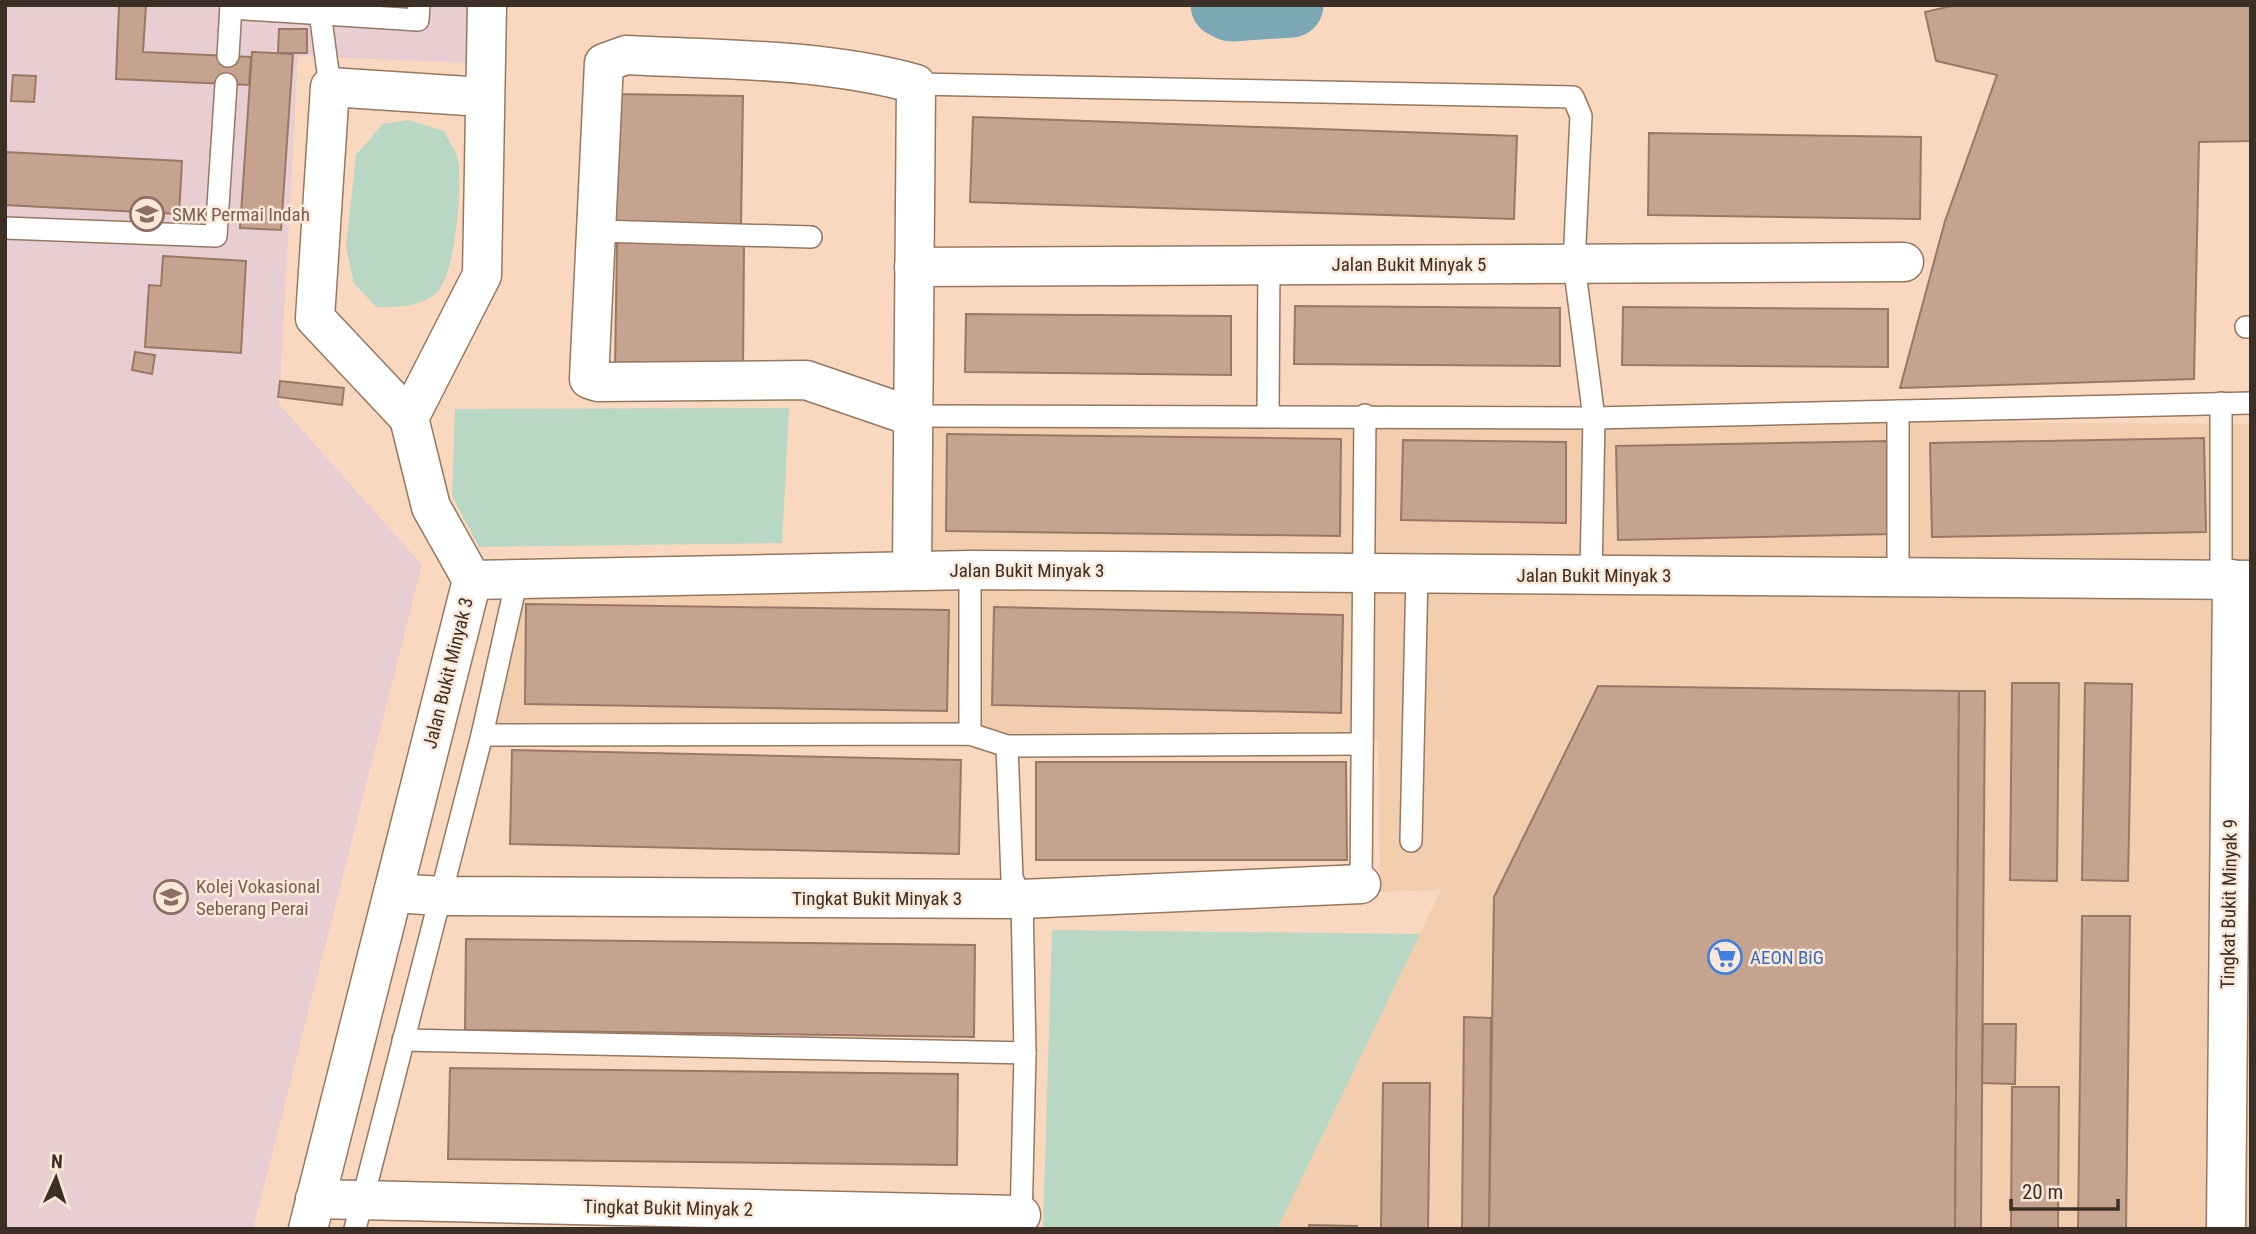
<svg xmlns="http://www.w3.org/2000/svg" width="2256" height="1234" font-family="'Roboto Condensed',sans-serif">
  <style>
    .built { fill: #f2cdae }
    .education { fill: #e8ced2 }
    .green { fill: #b8d7c4 }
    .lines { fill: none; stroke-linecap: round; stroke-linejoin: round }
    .river { stroke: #7ca7b4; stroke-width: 65 }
    .building { fill: #c5a38e; stroke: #997865; stroke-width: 2 }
    .lane-casing { stroke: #957861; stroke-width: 24 }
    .street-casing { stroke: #957861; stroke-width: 41 }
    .lane { stroke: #fff; stroke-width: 21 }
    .street { stroke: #fff; stroke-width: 38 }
    .labels { text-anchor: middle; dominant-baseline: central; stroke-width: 5; stroke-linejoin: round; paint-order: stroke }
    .education-label { font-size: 19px; fill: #785e54; stroke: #fce8d9; text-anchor: start }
    .street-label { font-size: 19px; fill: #3c2f25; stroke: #fce8d9 }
    .shop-label { font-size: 19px; fill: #366cbe; stroke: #fce8d9; text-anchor: start }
  </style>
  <rect width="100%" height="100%" fill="#f9d8bf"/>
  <polygon class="built" points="911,416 2251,424 2251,1229 1277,1229 1441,890 1380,892 1378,739 482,735 517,579 912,570"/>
  <polygon class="education" points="5,5 469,5 468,63 298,56 279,404 422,565 253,1229 5,1229"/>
  <g class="green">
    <path d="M409,120L444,131C448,140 456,151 458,160C462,186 456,274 437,292C420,308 398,307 376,307L354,283L346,247L356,155L383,124Z"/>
    <polygon points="789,408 782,543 479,547 452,496 455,409"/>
    <polygon points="1052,930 1420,934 1277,1229 1043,1229"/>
  </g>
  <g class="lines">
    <polyline class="river" points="1223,5 1231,9 1291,5"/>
  </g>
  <g class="building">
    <polygon points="119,5 146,5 143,52 251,57 249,85 116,79"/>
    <polygon points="1956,5 2251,5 2251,141 2199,142 2194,379 1900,388 1945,221 1997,75 1936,61 1925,12"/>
    <polygon points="279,29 307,29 307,53 278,53"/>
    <polygon points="252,52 293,54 281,230 240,228"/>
    <polygon points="13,75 36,76 34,102 11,101"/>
    <polygon points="615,94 743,96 741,225 614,224"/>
    <polygon points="973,117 1517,136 1514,219 970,202"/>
    <polygon points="1649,133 1921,137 1920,219 1648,215"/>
    <polygon points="5,152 182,161 179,214 5,205"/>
    <polygon points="617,241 744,243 743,372 615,370"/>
    <polygon points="163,256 246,261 241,353 145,347 149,285 161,286"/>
    <polygon points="1295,306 1560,308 1560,366 1294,364"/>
    <polygon points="1623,307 1888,309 1888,367 1622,365"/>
    <polygon points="966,314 1231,316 1231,375 965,372"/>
    <polygon points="135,352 155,355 152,374 132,370"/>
    <polygon points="280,381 344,388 342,405 278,397"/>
    <polygon points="947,434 1341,439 1340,536 946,531"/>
    <polygon points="2204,438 2206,532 1932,537 1930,443"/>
    <polygon points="1403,440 1566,442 1566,523 1401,520"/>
    <polygon points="1890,441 1892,534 1618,540 1616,446"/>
    <polygon points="526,604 949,610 947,711 525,704"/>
    <polygon points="994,607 1343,615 1341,713 992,705"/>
    <polygon points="2012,683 2059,683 2057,881 2010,880"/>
    <polygon points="2085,683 2132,684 2128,881 2082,880"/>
    <polygon points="1598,686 1959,691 1955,1229 1489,1229 1494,897"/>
    <polygon points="1959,691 1985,691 1981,1229 1955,1229"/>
    <polygon points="512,750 961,760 959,854 510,844"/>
    <polygon points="1036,762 1346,762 1347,860 1036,860"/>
    <polygon points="2082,916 2130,916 2126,1229 2078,1229"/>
    <polygon points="466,939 975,945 974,1037 465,1030"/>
    <polygon points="1464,1017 1491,1018 1489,1229 1462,1229"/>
    <polygon points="1983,1024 2016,1024 2015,1084 1982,1083"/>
    <polygon points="450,1068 958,1074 957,1165 448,1159"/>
    <polygon points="1383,1083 1430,1083 1428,1229 1381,1229"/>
    <polygon points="2012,1087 2059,1087 2058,1229 2011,1229"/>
    <polygon points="1309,1225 1357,1226 1357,1229 1309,1229"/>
  </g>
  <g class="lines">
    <g class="lane-casing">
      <g id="lane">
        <polyline points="319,5 330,87"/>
        <polyline points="231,8 418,20 419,5"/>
        <polyline points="228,56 231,5"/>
        <polyline points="916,84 1573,97 1581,116 1574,264 1594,418 1591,575"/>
        <polyline points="5,228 216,236 226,84"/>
        <polyline points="598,231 811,237"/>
        <polyline points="2246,327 2251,327"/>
        <polyline points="1898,411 1898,576"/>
        <polyline points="1268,415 1269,265"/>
        <polyline points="911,416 1594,418 2251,403"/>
        <polyline points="970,570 970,734"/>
        <polyline points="2221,580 2221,403"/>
        <polyline points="482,735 970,734 1007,746 1362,744"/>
        <polyline points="1007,746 1012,878 1022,899 1025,1053 1021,1223"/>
        <polyline points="1411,841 1417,572"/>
        <polyline points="1361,884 1365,415"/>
        <polyline points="403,1040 1025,1053"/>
        <polyline points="355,1229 482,735 517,579"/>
      </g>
    </g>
    <g class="street-casing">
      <g id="street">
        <polyline points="914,267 1904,262"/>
        <path d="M911,416L806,380L598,382L589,379L604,63L626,55C722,60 822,58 916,84L912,570"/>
        <polyline points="409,418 315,318 330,87 483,97"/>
        <polyline points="472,580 431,507 409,418 482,275 487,5"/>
        <polyline points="393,893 441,896 1022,899 1361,884"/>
        <polyline points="315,1199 1021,1215"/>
        <polyline points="308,1229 472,580 970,570 2251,580"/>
        <polyline points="2226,1229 2232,579"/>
      </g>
    </g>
    <use href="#lane" class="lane"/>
    <use href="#street" class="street"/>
  </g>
  <defs>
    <g id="school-ring" transform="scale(1.75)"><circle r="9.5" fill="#fce8d9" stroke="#8d6e63" stroke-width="1.5"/><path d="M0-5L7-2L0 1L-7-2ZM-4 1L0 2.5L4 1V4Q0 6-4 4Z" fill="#8d6e63"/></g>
    <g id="university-ring" transform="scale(1.75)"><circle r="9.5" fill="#fce8d9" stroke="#8d6e63" stroke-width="1.5"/><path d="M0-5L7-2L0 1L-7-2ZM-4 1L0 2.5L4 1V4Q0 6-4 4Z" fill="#8d6e63"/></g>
    <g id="supermarket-ring" transform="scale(1.75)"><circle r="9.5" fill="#fce8d9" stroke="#3f7fe0" stroke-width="1.5"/><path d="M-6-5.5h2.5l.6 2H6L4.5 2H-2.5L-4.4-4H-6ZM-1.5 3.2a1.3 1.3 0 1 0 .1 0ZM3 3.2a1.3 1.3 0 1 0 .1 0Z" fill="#3f7fe0"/></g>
  </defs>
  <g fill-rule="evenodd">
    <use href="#school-ring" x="147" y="214"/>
    <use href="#university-ring" x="171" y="897"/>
    <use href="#supermarket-ring" x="1725" y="957"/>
  </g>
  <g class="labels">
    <g class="education-label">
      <text x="172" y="214">SMK Permai Indah</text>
      <text x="196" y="886">Kolej Vokasional<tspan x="196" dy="22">Seberang Perai</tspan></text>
    </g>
    <g class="street-label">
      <text x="1409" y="264">Jalan Bukit Minyak 5</text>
      <text x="1027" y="570">Jalan Bukit Minyak 3</text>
      <text x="1594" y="575">Jalan Bukit Minyak 3</text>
      <text transform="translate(448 673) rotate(-76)">Jalan Bukit Minyak 3</text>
      <text x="877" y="898">Tingkat Bukit Minyak 3</text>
      <text transform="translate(2229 904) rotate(-89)">Tingkat Bukit Minyak 9</text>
      <text transform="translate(668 1208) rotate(1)">Tingkat Bukit Minyak 2</text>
    </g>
    <g class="shop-label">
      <text x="1750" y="957">AEON BiG</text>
    </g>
  </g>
  <rect width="2256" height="1234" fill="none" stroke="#3c2f25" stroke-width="14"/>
  <g transform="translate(56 1178) rotate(3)" stroke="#fce8d9" stroke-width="5" paint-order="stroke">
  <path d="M0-5L12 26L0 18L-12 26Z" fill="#3c2f25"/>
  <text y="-10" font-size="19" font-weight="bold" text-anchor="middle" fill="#3c2f25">N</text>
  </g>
  <path d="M2011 1199v10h107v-10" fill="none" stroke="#3c2f25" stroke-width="3.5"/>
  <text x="2022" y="1199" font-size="21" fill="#3c2f25" stroke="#fce8d9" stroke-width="5" paint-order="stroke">20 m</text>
</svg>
